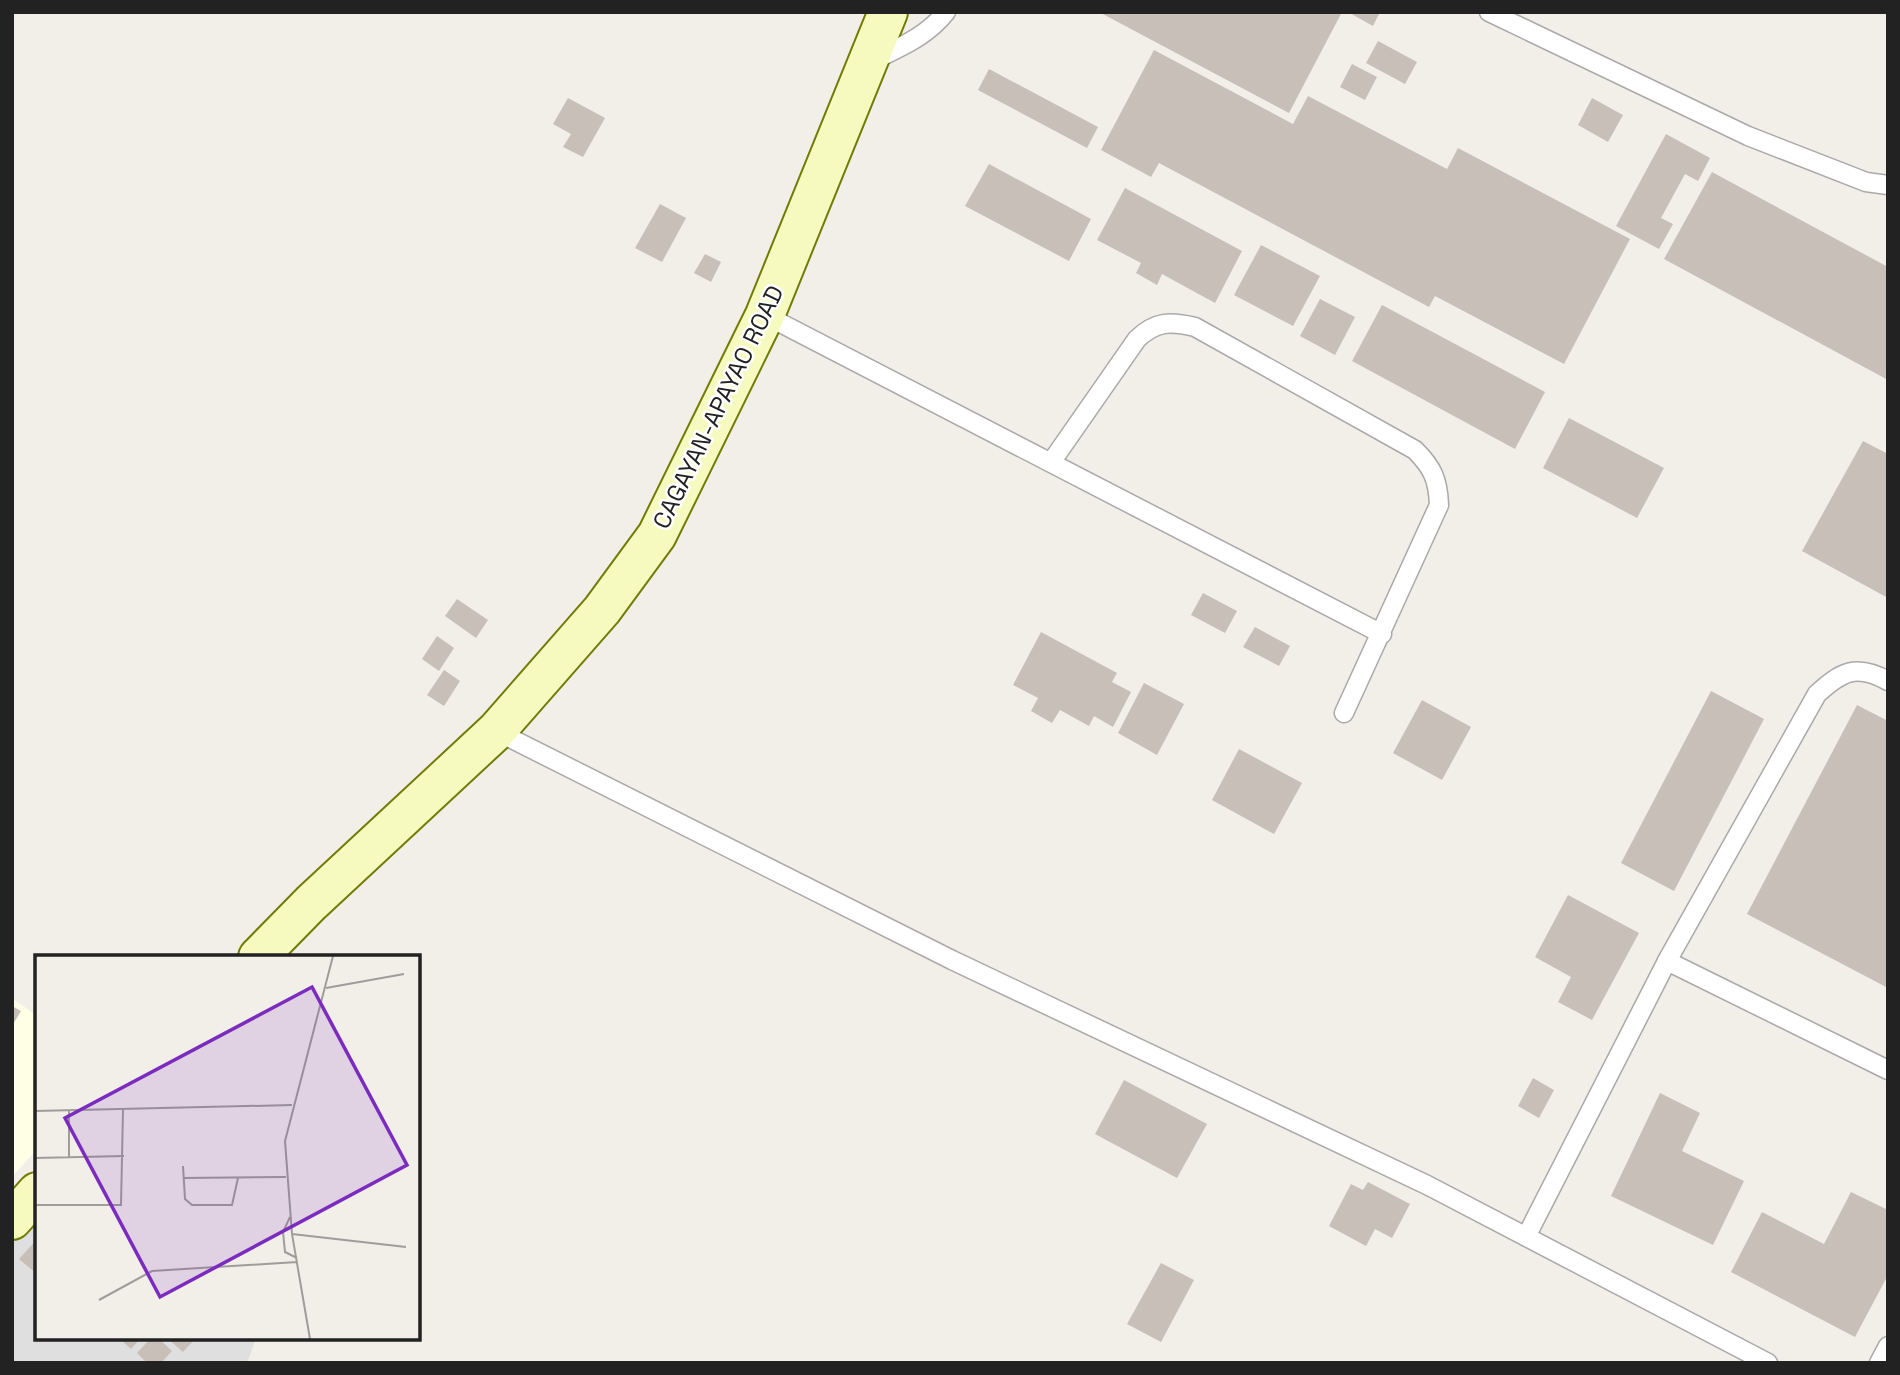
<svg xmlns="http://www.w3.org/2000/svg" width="1900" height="1375" font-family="'Space Grotesk',sans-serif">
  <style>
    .residential { fill: #e0dfdf }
    .education { fill: #ffffe5 }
    .building { fill: #c7bfb8 }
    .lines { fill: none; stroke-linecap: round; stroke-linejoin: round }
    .service-casing { stroke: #a9a9a9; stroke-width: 21 }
    .secondary-casing { stroke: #707d05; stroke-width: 42 }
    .service { stroke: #fff; stroke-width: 18 }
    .secondary { stroke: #f7fabf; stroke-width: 38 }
    .labels { text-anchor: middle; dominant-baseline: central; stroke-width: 5; stroke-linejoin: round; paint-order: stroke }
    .street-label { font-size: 24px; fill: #222; stroke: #fff }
    .inset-road { fill: none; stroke: #9f9d99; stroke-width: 2 }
    .view { fill: #7b2cbf; fill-opacity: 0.15; stroke: #7b2cbf; stroke-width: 3.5 }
    .inset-edge { fill: none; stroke: #222; stroke-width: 3.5 }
  </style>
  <rect width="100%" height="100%" fill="#f2efe9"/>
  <polygon class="residential" points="37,1190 37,1338 256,1338 247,1363 12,1363 12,1218"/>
  <polygon class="education" points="12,998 37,1016 37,1149 12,1177"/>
  <g class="building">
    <polygon points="1099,12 1342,12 1289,113"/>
    <polygon points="1348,12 1380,12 1373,26"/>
    <polygon points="1378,41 1417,62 1405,84 1366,63"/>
    <polygon points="1154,50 1293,124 1308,96 1447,169 1458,148 1630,239 1564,364 1435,296 1429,307 1159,163 1151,177 1101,150"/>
    <polygon points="1352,64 1377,77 1365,100 1340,87"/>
    <polygon points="989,69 1098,127 1087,148 978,90"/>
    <polygon points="568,98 605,118 583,157 563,147 571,134 553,124"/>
    <polygon points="1592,98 1623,115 1608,142 1578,125"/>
    <polygon points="1666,134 1710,158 1698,181 1685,174 1661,218 1673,224 1659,249 1616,226"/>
    <polygon points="989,164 1091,219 1069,261 965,206"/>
    <polygon points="1712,172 1888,267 1888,380 1664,259"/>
    <polygon points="1125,188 1242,251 1215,303 1162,274 1157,285 1136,273 1141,263 1097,240"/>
    <polygon points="660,204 686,218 662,262 635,248"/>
    <polygon points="1261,245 1320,276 1293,326 1234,295"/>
    <polygon points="705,254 721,262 711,282 694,273"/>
    <polygon points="1320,299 1355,317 1335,355 1300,336"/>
    <polygon points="1382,305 1545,392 1515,449 1352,361"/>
    <polygon points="1569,418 1664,468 1637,518 1543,468"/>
    <polygon points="1863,441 1888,454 1888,598 1802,551"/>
    <polygon points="1203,593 1237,611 1225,633 1191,615"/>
    <polygon points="457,599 488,620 476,638 445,616"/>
    <polygon points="1255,627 1290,646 1279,666 1243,647"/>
    <polygon points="1041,632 1117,673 1112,682 1131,692 1113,727 1094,716 1089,726 1060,710 1052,723 1031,711 1038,698 1013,685"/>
    <polygon points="437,636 454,648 439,671 422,659"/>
    <polygon points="444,670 460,681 444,706 427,695"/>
    <polygon points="1144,683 1184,704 1157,755 1118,733"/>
    <polygon points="1711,691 1764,719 1674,891 1621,863"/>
    <polygon points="1422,700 1471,727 1442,780 1393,753"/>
    <polygon points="1857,705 1888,721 1888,988 1747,914"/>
    <polygon points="1239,749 1302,783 1274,834 1212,800"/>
    <polygon points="1568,895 1639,933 1592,1020 1558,1002 1571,977 1535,957"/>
    <polygon points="12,1006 21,1011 12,1026"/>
    <polygon points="1533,1078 1554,1090 1539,1118 1518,1106"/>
    <polygon points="1124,1080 1207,1124 1177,1178 1095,1134"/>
    <polygon points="1660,1093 1700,1113 1682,1151 1744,1181 1713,1245 1611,1196"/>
    <polygon points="1368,1182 1410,1204 1392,1238 1375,1229 1366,1246 1329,1226 1351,1184 1363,1190"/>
    <polygon points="1851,1192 1888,1210 1888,1275 1855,1337 1731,1272 1762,1212 1824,1244"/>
    <polygon points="37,1239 37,1274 19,1259"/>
    <polygon points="1161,1263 1194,1280 1161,1342 1127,1324"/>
    <polygon points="119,1338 141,1338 131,1349"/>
    <polygon points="151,1338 158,1338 172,1351 161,1363 147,1363 137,1353"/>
    <polygon points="167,1338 196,1338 183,1352"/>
  </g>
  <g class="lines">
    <g class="service-casing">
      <g id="service">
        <polyline points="1489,12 1748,136 1866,182 1888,185"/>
        <path d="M874,60C901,47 927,36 946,12"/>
        <polyline points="765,315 1382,634"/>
        <path d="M1052,461L1137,339C1156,321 1170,321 1195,327L1415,450C1433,468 1438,480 1439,505L1344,713"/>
        <polyline points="496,731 952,960 1427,1185 1768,1363"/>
        <polyline points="1667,961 1888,1070"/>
        <path d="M1527,1235L1667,961L1817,694C1841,672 1856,663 1888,681"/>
        <polyline points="1879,1363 1888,1346"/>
      </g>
    </g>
    <g class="secondary-casing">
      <g id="secondary">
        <polyline points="258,957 311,903 496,731 602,610 657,535 765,315 888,12"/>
        <polyline points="12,1220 37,1192"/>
      </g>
    </g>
    <use href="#service" class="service"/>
    <use href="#secondary" class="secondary"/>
  </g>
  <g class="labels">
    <g class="street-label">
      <text transform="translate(718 407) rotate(-64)">CAGAYAN-APAYAO ROAD</text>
    </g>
  </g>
  <g transform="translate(35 955)">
    <rect width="385" height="385" fill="#f2efe9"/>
    <path class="inset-road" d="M291,33L369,19M0,156L257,150M34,156V202M0,203L89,201M148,211L150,244L157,250H197L203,223M148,223L251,222M0,250H86L88,155M255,262L248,277L250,297L262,303M257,279L371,292M64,345L117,316L262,307M275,384L257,279L250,186L298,1"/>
    <path class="view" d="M277,32L372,210L125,342L30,163Z"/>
    <rect width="385" height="385" class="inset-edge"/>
  </g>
  <rect width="1900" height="1375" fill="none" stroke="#222222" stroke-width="28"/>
</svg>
